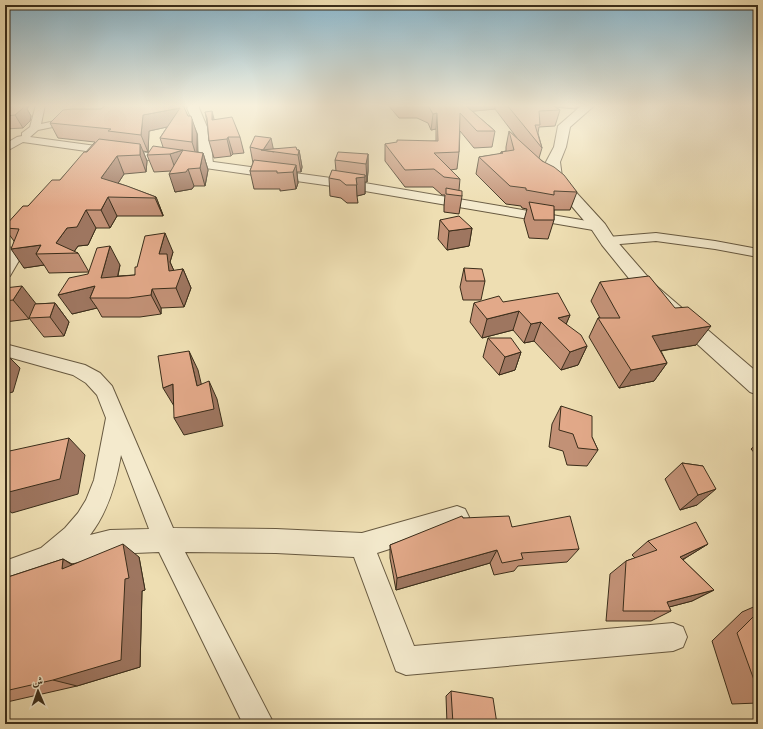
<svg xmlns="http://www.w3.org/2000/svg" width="763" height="729" font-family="'IM FELL French Canon',Amiri,serif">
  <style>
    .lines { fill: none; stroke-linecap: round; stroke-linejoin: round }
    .minor-casing { stroke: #675940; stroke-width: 2 }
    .tertiary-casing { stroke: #675940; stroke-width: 2 }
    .minor { fill: #f4eacd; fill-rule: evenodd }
    .tertiary { fill: #f4eacd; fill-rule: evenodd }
    .wall { fill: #c29176; stroke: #3a2d1a }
    .shaded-wall { fill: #9e7660; stroke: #3a2d1a }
    .building { fill: #e2a989; stroke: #3a2d1a }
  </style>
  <rect width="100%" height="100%" fill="#eedeb2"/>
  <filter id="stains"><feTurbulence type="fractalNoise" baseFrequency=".005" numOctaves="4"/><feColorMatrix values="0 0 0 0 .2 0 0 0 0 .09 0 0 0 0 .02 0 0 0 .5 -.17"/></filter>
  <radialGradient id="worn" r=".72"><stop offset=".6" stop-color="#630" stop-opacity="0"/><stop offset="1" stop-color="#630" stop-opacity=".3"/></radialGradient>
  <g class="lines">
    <g class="minor-casing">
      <g id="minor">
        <polygon points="36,105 45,105 41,124 74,117 79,120 77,122 38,130 30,137 353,181 599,223 604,224 606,227 604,230 599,231 353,189 23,142 5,152 5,144 17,137 22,136 22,133 30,127"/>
        <polygon points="656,233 715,241 758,249 758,257 715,249 656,241 608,245 603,244 601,241 603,238 608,237"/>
        <polygon points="5,247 22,249 24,252 10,276 5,278 5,260 8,255 5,255"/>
        <path d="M5,344L85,365L100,373L112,386L173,528L276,529L362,533L457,506L465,509L469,517L465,525L377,553L414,646L673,623L683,627L687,637L683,647L673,651L406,675L396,671L354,557L276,553L185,552L274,724H243L159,552L110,554L46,570L5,587V561L41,548L65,528L78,513L86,500L94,480L106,418L97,395L86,383L73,375L5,356ZM121,455L149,529L110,530L90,535C108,512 116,483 121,455Z"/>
      </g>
    </g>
    <g class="tertiary-casing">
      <g id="tertiary">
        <polygon points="189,105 199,105 199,108 210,134 213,164 211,167 201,167 199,164 198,134 187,108"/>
        <polygon points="582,105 595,105 570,127 566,147 560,162 562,177 605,224 614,238 654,284 758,373 758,395 750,392 640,292 602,245 592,230 548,178 546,162 554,147 558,126"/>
      </g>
    </g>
    <use href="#minor" class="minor"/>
    <use href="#tertiary" class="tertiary"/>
  </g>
  <g class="wall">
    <polygon points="5,105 29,106 27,109 31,116 30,121 23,128 5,129"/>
    <polygon points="388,105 578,105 577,108 575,109 555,107 560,110 555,126 539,127 538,133 542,148 539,158 577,192 570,210 554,210 554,220 548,239 529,238 524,220 527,209 522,208 521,206 506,204 476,174 479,157 500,154 501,152 506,151 506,147 509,131 517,138 495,109 472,111 495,131 492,147 474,148 460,131 459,152 457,169 450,170 460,179 459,190 462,196 459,214 444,212 444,206 445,195 442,195 433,187 405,187 385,161 385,144 436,141 436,129 431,130 428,123 417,118 399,118"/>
    <polygon points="101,109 197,134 197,152 203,153 208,170 205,186 194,186 192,189 175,192 171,171 154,172 147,155 163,147 160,138 167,127 149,131 148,152 143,151 147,161 146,172 124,174 118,183 156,197 163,215 163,216 117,216 110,228 96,228 88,245 78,246 74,252 78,253 89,272 120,265 118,276 135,275 137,267 173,252 170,262 174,271 183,269 191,288 184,307 161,308 161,314 140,317 102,317 97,308 72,314 89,272 49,273 44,265 24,268 14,241 5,229 5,226 28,206 60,180 95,142 58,138 50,123"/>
    <polygon points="205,112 215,120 240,137 244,153 233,154 231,156 214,158 209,141 207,122"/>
    <polygon points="250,147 273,149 299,150 302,167 301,172 297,172 298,183 296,189 280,191 280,189 254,189 250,171 253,163"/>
    <polygon points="368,154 368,171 367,182 365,182 365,194 357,196 358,203 347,203 341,198 330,196 329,178 336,171 335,160"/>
    <polygon points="440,220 472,228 469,246 447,250 438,239"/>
    <polygon points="464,268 485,281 481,300 463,300 460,287"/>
    <polygon points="600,282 696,345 661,351 667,363 654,381 619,388 589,337 598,318 600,318 591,301"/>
    <polygon points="5,288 36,304 55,303 69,322 64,336 44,337 29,318 29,319 5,322"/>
    <polygon points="474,303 570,315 566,324 587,346 578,365 561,370 534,341 524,343 513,330 482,338 470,322"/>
    <polygon points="488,338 521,352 515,370 499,375 483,357"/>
    <polygon points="561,406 592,437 598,450 587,466 567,465 563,451 549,447 552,424"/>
    <polygon points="758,443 758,457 751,449"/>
    <polygon points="682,463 703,466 697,505 680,510 665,479"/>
    <polygon points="463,518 512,527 579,549 567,562 518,566 514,571 494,575 490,563 396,590 390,558 390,545"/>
    <polygon points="648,541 708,544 687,557 683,560 714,590 692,601 669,607 671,611 651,621 606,621 610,574 626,561 635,558 632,555"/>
    <polygon points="139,557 145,590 142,591 140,667 77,686 7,702 5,701 5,578 63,559 72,564"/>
    <polygon points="758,605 758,703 732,704 712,641 742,612"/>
    <polygon points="451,691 497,724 447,724 446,696"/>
  </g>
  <g class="shaded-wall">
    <polygon points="17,105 28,105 29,106 27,109 31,116 30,121 23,128 15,115"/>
    <polygon points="455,105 495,105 495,109 455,113"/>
    <polygon points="180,108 185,123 149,131 148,152 141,135 143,115"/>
    <polygon points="212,111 216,127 212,120"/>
    <polygon points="437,113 436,129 431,130 433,114"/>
    <polygon points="192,119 197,134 197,158 192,142"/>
    <polygon points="228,137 233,154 231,156 227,139"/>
    <polygon points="271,138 274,152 263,150"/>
    <polygon points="140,144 147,161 146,172 140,155"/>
    <polygon points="183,150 176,171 170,154"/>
    <polygon points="299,150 302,167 301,172 298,155"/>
    <polygon points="203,153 208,170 205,186 200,168"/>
    <polygon points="368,154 368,171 367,182 366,164"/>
    <polygon points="117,156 124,174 110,196 101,178"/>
    <polygon points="296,165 298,183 296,189 293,172"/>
    <polygon points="188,169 194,186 192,189 175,192 169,174"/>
    <polygon points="365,175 365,194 357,196 356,178"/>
    <polygon points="108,197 117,216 110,228 101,210"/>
    <polygon points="156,197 163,215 163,216 155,198"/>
    <polygon points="86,210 96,228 88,245 78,246 73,253 56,243 67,228"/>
    <polygon points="472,228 469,246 447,250 449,231"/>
    <polygon points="165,233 173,252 170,262 175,273 183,269 191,288 184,307 176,288 159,254"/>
    <polygon points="41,245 36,254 44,265 24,268 11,249"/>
    <polygon points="110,246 120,265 113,297 101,278"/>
    <polygon points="22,286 37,305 29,319 13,300"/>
    <polygon points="95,286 90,298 97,308 72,314 58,295"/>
    <polygon points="152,289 161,308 161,314 151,295"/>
    <polygon points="55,303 69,322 64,336 50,317"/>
    <polygon points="519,311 513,330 482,338 487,319"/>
    <polygon points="570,315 562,334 558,318"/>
    <polygon points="541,322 534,341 524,343 531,324"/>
    <polygon points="711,326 696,345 640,354 652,336"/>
    <polygon points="587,346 578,365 561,370 570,352"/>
    <polygon points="189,351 198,370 206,404 197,386"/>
    <polygon points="521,352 515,370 499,375 505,357"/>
    <polygon points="5,353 20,368 13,392 5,394"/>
    <polygon points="667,363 654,381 619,388 631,370"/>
    <polygon points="209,381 217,399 223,426 184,435 174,418"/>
    <polygon points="173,384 174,406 163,388"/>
    <polygon points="69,438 85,455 78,494 12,513 5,508 5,493"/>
    <polygon points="716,489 697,505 680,510 698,495"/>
    <polygon points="123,544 139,557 145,590 142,591 140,667 77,686 53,680"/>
    <polygon points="708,544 687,557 661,570 680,557"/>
    <polygon points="497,550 490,563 396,590 397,578"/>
    <polygon points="63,559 83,572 62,569"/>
    <polygon points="714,590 692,601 654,611 667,602"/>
  </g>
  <g class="building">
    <polygon points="5,105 24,105 23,108 15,115 5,116"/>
    <polygon points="106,105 183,105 188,116 191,116 192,119 192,142 160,138 180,108 143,115 141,135 108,131 111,129 50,123 63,110 72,109 101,109"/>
    <polygon points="425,105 465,105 495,131 477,131 460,113 459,152 434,153 460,179 444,177 434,169 405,170 385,144 397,142 397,140 438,141 437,113 433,114 429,107"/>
    <polygon points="507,105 552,105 560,110 539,111 540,125 535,125 542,148"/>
    <polygon points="212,111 212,120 232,117 240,137 228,137 227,139 209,141 207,118 205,112"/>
    <polygon points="509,131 542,161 554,167 564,175 577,192 554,191 554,195 526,190 526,188 510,186 479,157 503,153 501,152 514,150"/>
    <polygon points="255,136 271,138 263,150 250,147"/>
    <polygon points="99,139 140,144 140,155 117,156 101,178 127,186 156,197 155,198 108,197 101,210 86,210 77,227 67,228 56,243 78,253 36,254 41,245 11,249 19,229 5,228 5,226 23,206 28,206 52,180 60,180 84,152 87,152"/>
    <polygon points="153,146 203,153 200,168 188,169 186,172 169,174 183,150 170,154 147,155"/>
    <polygon points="296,147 297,150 299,150 298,155 261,150"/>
    <polygon points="338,152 368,154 366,164 335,160"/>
    <polygon points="254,160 296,165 293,172 277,173 277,171 250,171"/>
    <polygon points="332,170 365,175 365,177 356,178 357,185 346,185 340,180 329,178"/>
    <polygon points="446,188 462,191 462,196 446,194"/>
    <polygon points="529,202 554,206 554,220 534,220"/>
    <polygon points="459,216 472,228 449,231 440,220"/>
    <polygon points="165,233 159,254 167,254 169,271 183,269 176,288 152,289 151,295 129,298 90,298 95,286 58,295 69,278 88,274 97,248 110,246 101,278 135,275 135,267 137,267 145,236"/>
    <polygon points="464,268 482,269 485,281 466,281"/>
    <polygon points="649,276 675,308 688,307 711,326 652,336 667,363 631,370 598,318 620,318 600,282"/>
    <polygon points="22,286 13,300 5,301 5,288"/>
    <polygon points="558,293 570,315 558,318 581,335 587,346 570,352 541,322 531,324 519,311 487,319 474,303 499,296 503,302"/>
    <polygon points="55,303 50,317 29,318 35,304"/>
    <polygon points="488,338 511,338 521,352 505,357"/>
    <polygon points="189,351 197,386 209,381 214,409 174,418 173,384 163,388 158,356"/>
    <polygon points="561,406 592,416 592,437 598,450 578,448 573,434 559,430"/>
    <polygon points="69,438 60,479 5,493 5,452"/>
    <polygon points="682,463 703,466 716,489 698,495"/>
    <polygon points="462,516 463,518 509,516 512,527 570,516 579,549 521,553 523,559 502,563 497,550 397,578 390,545"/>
    <polygon points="696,522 708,544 680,557 714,590 667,602 671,611 623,611 626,561 657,550 648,541"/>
    <polygon points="123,544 129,578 125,579 121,660 53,680 5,691 5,578 63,559 62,569"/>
    <polygon points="758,612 758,691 737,633"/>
    <polygon points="451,691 493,698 497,724 453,724"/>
  </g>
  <linearGradient id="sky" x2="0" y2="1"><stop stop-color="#89b7ce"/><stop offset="0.51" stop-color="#f7f0dc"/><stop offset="1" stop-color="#f7f0dc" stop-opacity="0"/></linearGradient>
  <rect width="763" height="207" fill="url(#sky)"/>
  <rect width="763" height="729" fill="none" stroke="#eedeb2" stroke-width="20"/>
  <rect x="6" y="6" width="751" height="717" fill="none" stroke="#3a2d1a" stroke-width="2"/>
  <rect x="10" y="10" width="743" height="709" fill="none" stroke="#3a2d1a"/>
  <g transform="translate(38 691) rotate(358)" stroke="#f4eacd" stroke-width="3" paint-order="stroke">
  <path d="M0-3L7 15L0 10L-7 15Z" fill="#3a2d1a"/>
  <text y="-6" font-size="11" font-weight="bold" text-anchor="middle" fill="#3a2d1a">ش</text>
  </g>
  <rect width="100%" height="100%" filter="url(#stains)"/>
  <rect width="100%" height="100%" fill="url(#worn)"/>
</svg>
